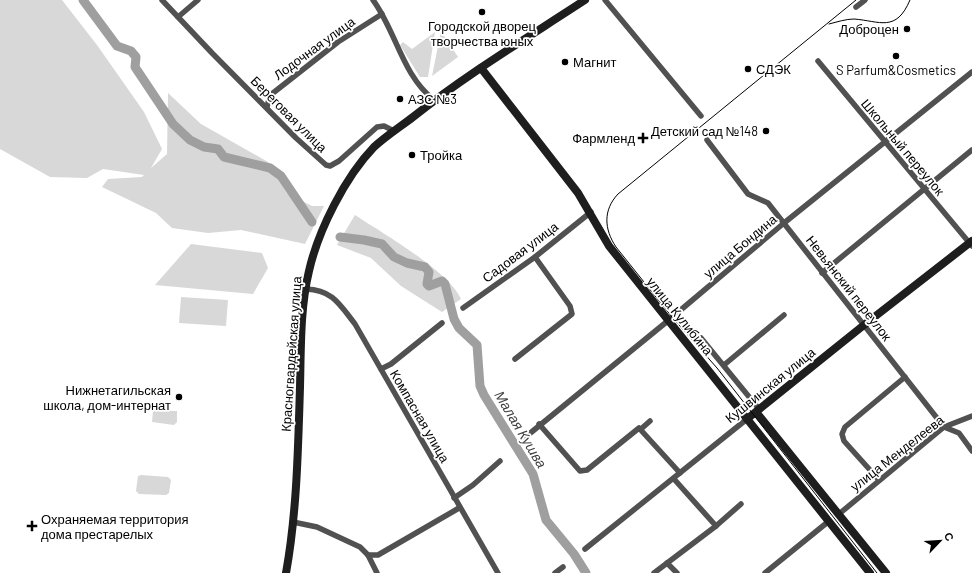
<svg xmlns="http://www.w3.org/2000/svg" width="972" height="573" font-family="Barlow,sans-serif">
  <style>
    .green { fill: #d8d8d8 }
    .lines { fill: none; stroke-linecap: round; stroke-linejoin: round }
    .river { stroke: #9f9f9f; stroke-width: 9 }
    .street { stroke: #515151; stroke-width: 5.5 }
    .secondary { stroke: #1e1e1e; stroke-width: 8 }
    .tram { stroke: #000; stroke-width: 1 }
    .poi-dot { fill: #000; stroke: #fff; stroke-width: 1.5 }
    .labels { text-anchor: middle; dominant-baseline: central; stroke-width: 3.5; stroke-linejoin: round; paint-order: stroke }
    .poi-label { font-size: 13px; fill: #000; stroke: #fff; text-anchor: start }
    .street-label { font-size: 13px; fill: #000; stroke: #fff }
    .water-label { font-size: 14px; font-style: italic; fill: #404040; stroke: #fff }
  </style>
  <rect width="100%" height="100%" fill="#fff"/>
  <g class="green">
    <polygon points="0,0 62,0 97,45 144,112 162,149 151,168 167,154 168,93 201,124 268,162 287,193 312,206 324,206 305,244 241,230 208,233 172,228 156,213 102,187 108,179 142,177 144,175 103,169 87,178 50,177 0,149"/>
    <polygon points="441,31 458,57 432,76"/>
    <polygon points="435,32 428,77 420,77 400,45 403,42 412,49"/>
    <path d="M355,215C382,233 449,271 461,299L442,312L401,286L371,258L337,245Z"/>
    <polygon points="191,244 262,253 268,268 253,294 155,285"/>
    <polygon points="181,297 228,300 226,326 179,323"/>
    <polygon points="153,411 177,411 177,422 174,425 152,422"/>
    <polygon points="141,475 168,477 171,480 169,493 166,495 139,494 136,491 138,476"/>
  </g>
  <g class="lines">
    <g class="river">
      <polyline points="83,0 117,46 131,51 136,57 135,67 173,124 190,140 204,147 218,149 224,157 270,168 281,176 312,222"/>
      <polyline points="340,237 364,240 382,244 394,257 407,263 425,267 429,272 427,284 429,286 442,281 445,284 454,319 459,328 477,345 480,386 484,395 533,474 546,520 574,554 586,573"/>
    </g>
    <g class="street">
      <polyline points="162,0 212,53 296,138 326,165 330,166 339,161 377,127 384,126 394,131"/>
      <path d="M373,0C396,31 402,75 434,100"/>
      <polyline points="605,0 701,116"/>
      <polyline points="856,7 865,0"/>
      <polyline points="178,17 198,0"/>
      <polyline points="818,61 972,246"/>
      <polyline points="267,107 269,99 273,93 338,42 382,14"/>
      <polyline points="707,140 748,194 768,203 944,427 959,433 972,451"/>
      <polyline points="822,273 972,150"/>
      <path d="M306,289C333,290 340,305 355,324L498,573"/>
      <polyline points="463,308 535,257 591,212"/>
      <polyline points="701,338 759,409"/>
      <polyline points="515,359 572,314 570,306 535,257"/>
      <polyline points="724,365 784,315"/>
      <polyline points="381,369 391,364 442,323"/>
      <polyline points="539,424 580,471 587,470 639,428 680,473"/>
      <polyline points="641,429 650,421"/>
      <polyline points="523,439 664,324 784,223 972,72"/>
      <polyline points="674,479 716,526"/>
      <polyline points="879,480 844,441 842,434 845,427 905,377"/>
      <polyline points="454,498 473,485 500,461"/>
      <polyline points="839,514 944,427 972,416"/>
      <polyline points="293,522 317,527 360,547 368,555 377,573"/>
      <polyline points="585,549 747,419"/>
      <polyline points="368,555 378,555 459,508"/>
      <polyline points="667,563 677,573"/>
      <polyline points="555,573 563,567"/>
      <polyline points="654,573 716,526 741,504"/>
      <polyline points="765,573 829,521"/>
    </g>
    <g class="secondary">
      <polyline points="481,68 578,193 609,246 870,573"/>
      <polyline points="756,412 886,573"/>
      <polyline points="747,419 864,325 972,241"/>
      <path d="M286,573C297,512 298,449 300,387C301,349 300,308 309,271C318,231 345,177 374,147C386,136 400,127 413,117C467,74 527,38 585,0"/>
    </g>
    <g class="tram">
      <path d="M856,0L618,194C603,210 604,229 616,247L672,317L717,368L877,573"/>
      <path d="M829,24C837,22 846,19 854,19C880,21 896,33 910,0"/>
    </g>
  </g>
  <g class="poi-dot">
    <circle cx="482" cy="12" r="4"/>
    <circle cx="907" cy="29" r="4"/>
    <circle cx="896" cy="56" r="4"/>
    <circle cx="565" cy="62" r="4"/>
    <circle cx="748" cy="69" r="4"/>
    <circle cx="400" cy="99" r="4"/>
    <circle cx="766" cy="131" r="4"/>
    <path d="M641 132h4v4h4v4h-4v4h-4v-4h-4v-4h4z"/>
    <circle cx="412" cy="155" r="4"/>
    <circle cx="179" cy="397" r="4"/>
    <path d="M30 520h4v4h4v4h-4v4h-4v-4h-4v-4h4z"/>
  </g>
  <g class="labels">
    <g class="poi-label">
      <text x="482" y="26" text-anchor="middle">Городской дворец<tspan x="482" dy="15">творчества юных</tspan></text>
      <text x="899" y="29" text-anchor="end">Доброцен</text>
      <text x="573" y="62">Магнит</text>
      <text x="756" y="69">СДЭК</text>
      <text x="896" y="70" text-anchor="middle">S Parfum&amp;Cosmetics</text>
      <text x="408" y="99">АЗС №3</text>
      <text x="758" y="131" text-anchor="end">Детский сад №148</text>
      <text x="635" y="138" text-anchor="end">Фармленд</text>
      <text x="420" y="155">Тройка</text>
      <text x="171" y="390" text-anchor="end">Нижнетагильская<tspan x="171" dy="15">школа, дом-интернат</tspan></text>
      <text x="41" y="519">Охраняемая территория<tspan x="41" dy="15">дома престарелых</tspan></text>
    </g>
    <g class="street-label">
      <text transform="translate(314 48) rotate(-36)">Лодочная улица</text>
      <text transform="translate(289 114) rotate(45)">Береговая улица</text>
      <text transform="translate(903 147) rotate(50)">Школьный переулок</text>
      <text transform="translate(740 246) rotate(-40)">улица Бондина</text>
      <text transform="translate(520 252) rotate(-37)">Садовая улица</text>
      <text transform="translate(849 288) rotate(52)">Невьянский переулок</text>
      <text transform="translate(680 316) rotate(51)">улица Кулибина</text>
      <text transform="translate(291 354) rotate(-86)">Красногвардейская улица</text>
      <text transform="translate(770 385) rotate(-39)">Кушвинская улица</text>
      <text transform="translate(420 416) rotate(60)">Компасная улица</text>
      <text transform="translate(897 453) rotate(-38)">улица Менделеева</text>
    </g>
    <g class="water-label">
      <text transform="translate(521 429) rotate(59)">Малая Кушва</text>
    </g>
  </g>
  <g transform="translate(940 541) rotate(65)" stroke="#ffffff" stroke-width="3" paint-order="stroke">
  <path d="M0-3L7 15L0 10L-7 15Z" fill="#000000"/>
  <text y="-6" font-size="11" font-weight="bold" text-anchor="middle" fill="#000000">С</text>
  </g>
</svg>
